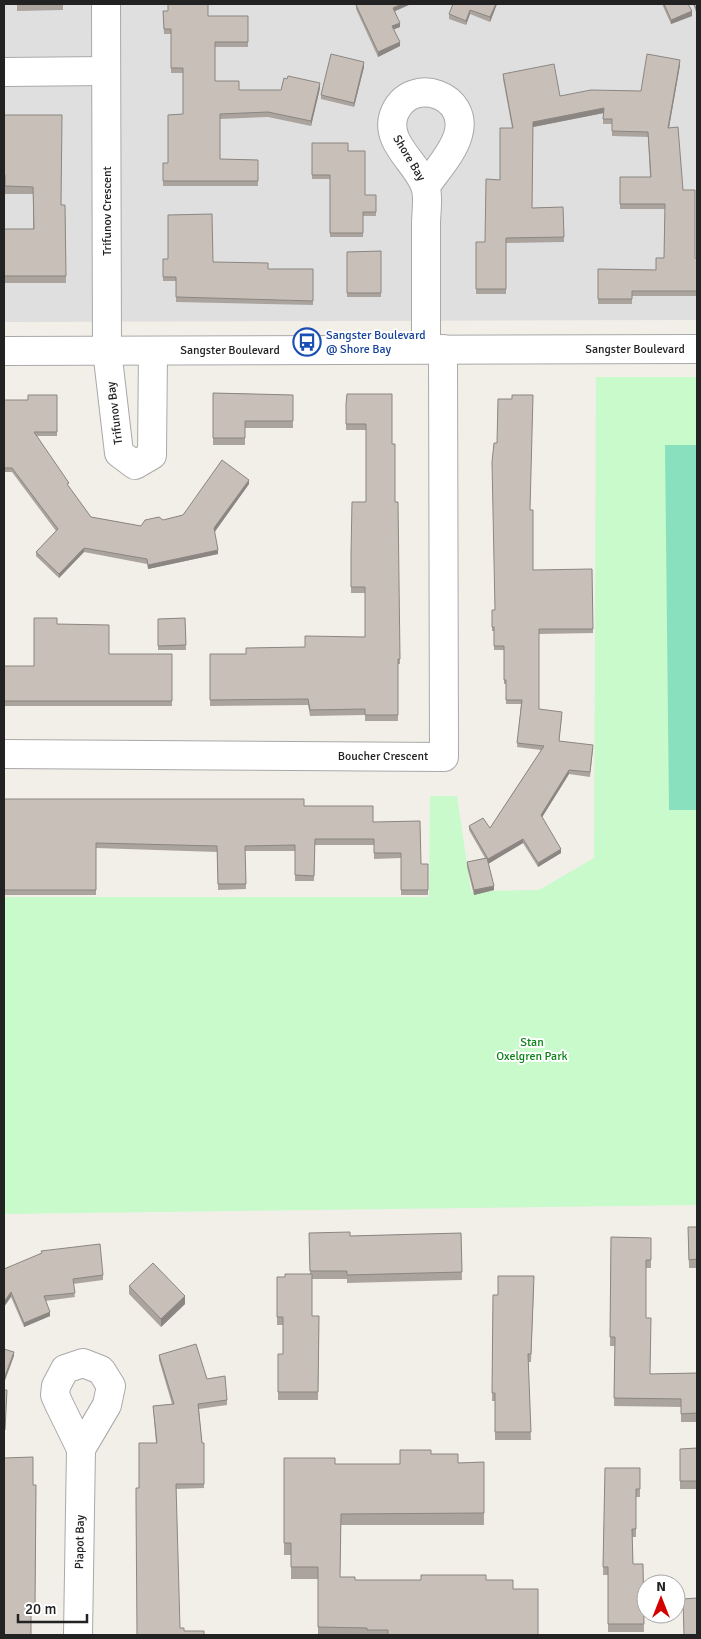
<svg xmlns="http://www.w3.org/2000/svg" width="701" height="1639" font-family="Signika,sans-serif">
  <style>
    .residential { fill: #e0dfdf }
    .park { fill: #c8facc }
    .pitch { fill: #88e0be }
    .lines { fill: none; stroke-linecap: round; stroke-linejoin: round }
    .minor-casing { stroke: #a9a9a9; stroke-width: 30 }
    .minor { stroke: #fff; stroke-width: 28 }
    .wall { fill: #aba49e }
    .shaded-wall { fill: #8b8681 }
    .building { fill: #c7bfb8; stroke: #8b8681 }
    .labels { text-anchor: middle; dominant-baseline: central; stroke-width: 4; stroke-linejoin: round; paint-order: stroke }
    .street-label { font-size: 12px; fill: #222; stroke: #fff }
    .transit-label { font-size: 12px; fill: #164399; stroke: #fff; text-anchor: start }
    .park-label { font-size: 12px; fill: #0c8416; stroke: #fff }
  </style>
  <rect width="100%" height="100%" fill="#f2efe9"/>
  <polygon class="residential" points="4,4 697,4 697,320 4,322"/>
  <polygon class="park" points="596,377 697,377 697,1205 4,1214 4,897 429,897 430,796 457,796 471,891 539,890 594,858"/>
  <polygon class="pitch" points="665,445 697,445 697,810 669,810"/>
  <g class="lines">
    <g class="minor-casing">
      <g id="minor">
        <polyline points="106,4 107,350 119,453 135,465 152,455 153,351"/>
        <polyline points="4,72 106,71"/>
        <path d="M426,186C436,171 453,153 458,135C470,95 412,75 395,112C382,141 417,162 425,186C429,196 426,213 426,224C426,265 426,307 426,349"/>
        <polyline points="4,351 697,349"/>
        <polyline points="4,754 444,757 443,349"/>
        <polyline points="78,1635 81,1449 59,1404 55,1395 56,1386 65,1369 83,1363 101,1370 111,1386 107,1405 81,1449"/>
      </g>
    </g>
    <use href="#minor" class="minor"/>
  </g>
  <g class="wall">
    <polygon points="17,4 63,4 63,10 17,11"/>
    <polygon points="411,4 395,11 400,27 394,29 400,46 378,57 356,9 356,5"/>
    <polygon points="453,4 497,4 490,22 470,14 466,25 449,19 449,14"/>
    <polygon points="662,4 688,4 692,16 671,24"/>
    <polygon points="693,4 697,4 697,15"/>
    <polygon points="163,11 208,16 248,16 248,47 215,47 215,81 239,90 281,90 320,88 311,126 268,117 220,119 220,159 258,160 258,186 163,186 163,163 168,163 183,114 183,73 171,73 171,34 164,34"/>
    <polygon points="680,65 669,128 683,190 695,258 697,259 697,296 632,296 632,304 598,304 598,269 656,270 664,258 665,209 620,209 620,177 650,177 648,137 612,136 612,124 603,124 603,113 533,127 532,208 563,207 564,242 506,243 506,294 476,294 476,242 485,242 512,128 503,79 503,74 560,96 641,91"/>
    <polygon points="364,67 354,107 321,99 321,95"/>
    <polygon points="4,115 61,205 65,205 66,283 4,283 4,229 33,229 33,194 5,194 5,182 4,182"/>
    <polygon points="312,143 348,151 365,195 376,195 376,216 363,216 363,237 330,237 330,179 312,179"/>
    <polygon points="381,251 381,297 347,297 347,252"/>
    <polygon points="163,259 213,262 268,269 313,269 313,305 176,302 176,281 163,281"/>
    <polygon points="213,393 293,395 293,428 245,428 245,445 213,445"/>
    <polygon points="57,395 57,436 37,436 69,487 91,517 141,526 183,515 249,484 214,532 218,554 148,569 147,564 84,552 59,578 36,556 36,552 56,531 12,472 4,472 4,400 28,400"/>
    <polygon points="346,404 392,444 395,502 400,659 400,664 398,664 398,721 365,721 365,715 310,716 308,705 210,706 210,654 246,654 305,647 365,637 365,593 351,593 351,554 366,502 366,430 346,430"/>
    <polygon points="530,510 533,570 593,629 593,633 539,634 539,709 562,716 559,741 593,749 590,777 569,774 542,817 561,853 538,867 523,843 488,864 494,890 474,895 467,867 467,862 485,858 469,830 469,826 490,828 541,750 517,747 521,704 506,704 506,684 504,684 504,650 494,650 494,631 492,631 492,610 495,610"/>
    <polygon points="185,618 186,650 158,650 158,619"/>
    <polygon points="57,624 109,654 172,654 172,706 4,706 4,666 34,666"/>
    <polygon points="4,799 304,806 373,822 421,864 428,864 428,895 401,895 401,858 374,859 374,845 315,845 314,881 295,881 295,851 245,851 246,889 218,890 217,852 96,848 96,895 4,895"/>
    <polygon points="688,1227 697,1227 697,1268 689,1268"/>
    <polygon points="309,1233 350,1236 461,1233 462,1280 347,1283 347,1279 312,1279 312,1316 319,1316 318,1400 278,1400 278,1354 283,1354 283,1325 277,1325 277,1277 285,1277 310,1274"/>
    <polygon points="611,1237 651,1238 651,1268 646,1268 646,1318 650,1374 697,1373 697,1422 681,1422 681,1407 614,1406 615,1346 610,1346"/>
    <polygon points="4,1269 103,1275 103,1280 73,1284 75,1297 45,1301 50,1316 24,1327 11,1297"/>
    <polygon points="534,1284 531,1362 528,1362 531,1440 495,1440 495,1401 492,1401 493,1295 498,1295"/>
    <polygon points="129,1286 185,1304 161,1327 129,1294"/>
    <polygon points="159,1355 207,1379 227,1400 227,1405 199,1409 202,1443 204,1443 204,1488 176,1489 137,1635 139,1488 156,1443 153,1406 172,1404 159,1360"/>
    <polygon points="697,1448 697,1489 680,1489 680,1449"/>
    <polygon points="431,1454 458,1463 484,1462 484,1525 341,1525 340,1577 355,1580 486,1580 513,1589 538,1635 318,1635 318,1579 291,1579 291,1555 284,1555 284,1458 335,1464 400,1464"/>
    <polygon points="605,1468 640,1468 640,1497 636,1497 636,1537 632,1537 633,1564 643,1564 644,1632 608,1632 608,1575 603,1575"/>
    <polygon points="33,1485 36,1485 35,1612 31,1612 4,1635"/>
  </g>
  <g class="shaded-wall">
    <polygon points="402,4 411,4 393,12 393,8"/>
    <polygon points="496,4 497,4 490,22 490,17"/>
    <polygon points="470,10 470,14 466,25 466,21"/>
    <polygon points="692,11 692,16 671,24 671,20"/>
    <polygon points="400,23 400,27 392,30 392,26"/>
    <polygon points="400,42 400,46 378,57 378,52"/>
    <polygon points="680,60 680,65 668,133 668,128"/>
    <polygon points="364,62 364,67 354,107 354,103"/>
    <polygon points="320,83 320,88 311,126 311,121"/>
    <polygon points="604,108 604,113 533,127 533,122"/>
    <polygon points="249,480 249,484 214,533 214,528"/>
    <polygon points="84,548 84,552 59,578 59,574"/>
    <polygon points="218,550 218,554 148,569 148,565"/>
    <polygon points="569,770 569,774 541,819 541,815"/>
    <polygon points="523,839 523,843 488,864 488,859"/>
    <polygon points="561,849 561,853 538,867 538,863"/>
    <polygon points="494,886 494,890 474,895 474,890"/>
    <polygon points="11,1292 11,1297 4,1307 4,1302"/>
    <polygon points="185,1296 185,1304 161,1327 161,1319"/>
    <polygon points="50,1312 50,1316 24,1327 24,1323"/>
    <polygon points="14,1352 14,1356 4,1383 4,1379"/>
  </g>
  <g class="building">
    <polygon points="168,4 208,4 208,16 248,16 248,42 215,42 215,81 239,81 239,90 281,90 284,78 287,79 288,76 320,83 311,121 268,112 220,114 220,159 258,160 258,181 163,181 163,163 168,163 168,115 183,114 183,68 171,68 171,29 164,29 163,11 168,11"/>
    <polygon points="358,4 402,4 393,8 400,23 392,26 400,42 378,52 356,5"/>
    <polygon points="453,4 496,4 490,17 470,10 466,21 449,14"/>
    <polygon points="664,4 688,4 692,11 671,20"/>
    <polygon points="694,4 697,4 697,11"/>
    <polygon points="331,54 364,62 354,103 321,95"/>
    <polygon points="647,54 680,60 668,128 678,127 683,190 695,190 695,258 697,259 697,291 632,291 632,299 598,299 598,269 656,270 656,258 664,258 665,204 620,204 620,177 651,177 648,132 612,131 612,119 603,119 604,108 533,122 532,208 563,207 564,237 506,238 506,289 476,289 476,242 485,242 486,179 500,180 500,128 513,128 503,74 554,64 560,96 591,90 641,91"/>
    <polygon points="4,115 62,115 61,205 65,205 66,276 4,276 4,229 34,229 33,187 5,186 5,175 4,175"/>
    <polygon points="312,143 348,143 348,151 365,151 365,195 376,195 376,212 363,212 363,233 330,233 330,175 312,175"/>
    <polygon points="212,214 213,262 268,263 268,269 313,269 313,301 176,297 176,277 163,277 163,259 168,259 168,215"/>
    <polygon points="381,251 381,293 347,293 347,252"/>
    <polygon points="213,393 293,395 293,421 245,421 245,438 213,438"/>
    <polygon points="347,394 392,394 392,444 395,444 395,502 398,502 400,659 398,659 398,715 365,715 365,709 310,710 308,699 210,700 210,654 246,654 246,648 305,647 305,636 365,637 365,587 351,587 351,554 352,502 366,502 366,424 346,424 346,404"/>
    <polygon points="28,395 57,395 57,432 34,432 69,483 67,484 91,517 141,526 145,520 159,517 163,520 183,515 222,460 249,480 214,528 218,550 148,565 147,559 84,548 59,574 36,552 58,529 12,468 4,468 4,400 28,400"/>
    <polygon points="512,395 533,395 530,510 533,510 533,570 592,569 593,629 539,629 539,709 562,712 559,741 593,745 590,772 569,770 541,815 561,849 538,863 523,839 488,859 469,826 483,818 490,828 544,746 517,743 522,700 506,700 506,680 504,680 504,646 494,646 494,627 492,627 492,610 495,610 492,462 494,443 497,443 498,399 512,399"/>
    <polygon points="34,618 57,618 57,624 109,625 109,654 172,654 172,701 4,701 4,666 34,666"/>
    <polygon points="185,618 186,645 158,646 158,619"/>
    <polygon points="4,799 304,799 304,806 373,806 373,822 420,821 421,864 428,864 428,890 401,890 401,853 374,853 374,839 315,839 314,876 295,875 295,845 245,846 246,884 218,884 217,846 96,843 96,890 4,890"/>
    <polygon points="487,858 494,886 474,890 467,862"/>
    <polygon points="688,1227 697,1227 697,1259 689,1260"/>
    <polygon points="350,1232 350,1236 461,1233 462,1272 347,1275 347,1271 310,1271 309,1233"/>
    <polygon points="611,1237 651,1238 651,1260 646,1260 646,1318 651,1318 650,1374 697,1373 697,1413 681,1414 681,1399 614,1398 615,1337 610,1337"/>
    <polygon points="100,1244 103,1275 73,1279 75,1293 44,1296 50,1312 24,1323 11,1292 4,1302 4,1269 42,1253 41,1251"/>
    <polygon points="153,1263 185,1296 161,1319 129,1286"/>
    <polygon points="285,1274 312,1274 312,1316 319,1316 318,1392 278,1392 278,1354 283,1354 283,1317 277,1317 277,1277 285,1277"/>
    <polygon points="498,1276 534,1276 531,1354 528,1354 531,1432 495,1432 495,1393 492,1393 493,1295 498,1295"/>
    <polygon points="196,1344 207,1379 225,1376 227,1400 198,1404 202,1443 204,1443 204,1484 176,1484 180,1628 184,1628 184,1631 204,1631 204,1635 137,1635 136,1500 136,1488 139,1488 139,1443 157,1443 153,1406 174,1404 159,1355"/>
    <polygon points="4,1349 14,1352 4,1379"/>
    <polygon points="4,1390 7,1390 5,1430 4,1430"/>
    <polygon points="697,1448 697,1481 680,1481 680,1449"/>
    <polygon points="400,1450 431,1450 431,1454 458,1454 458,1463 484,1462 484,1513 341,1514 340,1577 355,1577 355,1580 421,1580 421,1575 486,1575 486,1580 513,1580 513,1589 538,1589 538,1635 388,1635 388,1630 367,1630 367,1628 318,1627 318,1567 291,1567 291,1543 284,1543 284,1458 335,1458 335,1464 400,1464"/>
    <polygon points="33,1457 33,1485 36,1485 35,1606 31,1606 31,1635 4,1635 4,1458"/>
    <polygon points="605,1468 640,1468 640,1489 636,1489 636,1529 632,1529 633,1564 643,1564 644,1624 608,1624 608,1567 603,1567"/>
    <polygon points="697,1598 697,1635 684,1635 683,1599"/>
  </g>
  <defs>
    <g id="bus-ring" transform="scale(1.4375)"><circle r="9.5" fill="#fff" stroke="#1a4fb4" stroke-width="1.5"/><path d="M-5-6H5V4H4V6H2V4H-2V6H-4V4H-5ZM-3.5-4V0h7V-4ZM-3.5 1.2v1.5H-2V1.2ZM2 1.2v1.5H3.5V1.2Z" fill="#1a4fb4"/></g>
  </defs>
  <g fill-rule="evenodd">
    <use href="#bus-ring" x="307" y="342"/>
  </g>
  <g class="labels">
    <g class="street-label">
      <text transform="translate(409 158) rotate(59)">Shore Bay</text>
      <text transform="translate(107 211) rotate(-90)">Trifunov Crescent</text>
      <text x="635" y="349">Sangster Boulevard</text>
      <text x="230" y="350">Sangster Boulevard</text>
      <text transform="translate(115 413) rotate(-97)">Trifunov Bay</text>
      <text x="383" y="756">Boucher Crescent</text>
      <text transform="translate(80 1542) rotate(-89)">Piapot Bay</text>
    </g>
    <g class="transit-label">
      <text x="326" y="335">Sangster Boulevard<tspan x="326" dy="14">@ Shore Bay</tspan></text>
    </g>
    <g class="park-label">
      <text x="532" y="1042">Stan<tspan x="532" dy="14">Oxelgren Park</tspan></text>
    </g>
  </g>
  <rect width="701" height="1639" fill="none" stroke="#222222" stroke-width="10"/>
  <g transform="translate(661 1599)"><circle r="24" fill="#ffffff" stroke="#a7a7a7"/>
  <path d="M0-4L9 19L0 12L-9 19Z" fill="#d40000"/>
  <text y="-8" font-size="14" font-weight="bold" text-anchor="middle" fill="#222222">N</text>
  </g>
  <path d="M18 1614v8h69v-8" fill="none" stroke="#222222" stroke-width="2.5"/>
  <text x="25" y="1614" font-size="15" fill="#222222" stroke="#ffffff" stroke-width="4" paint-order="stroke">20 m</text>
</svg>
